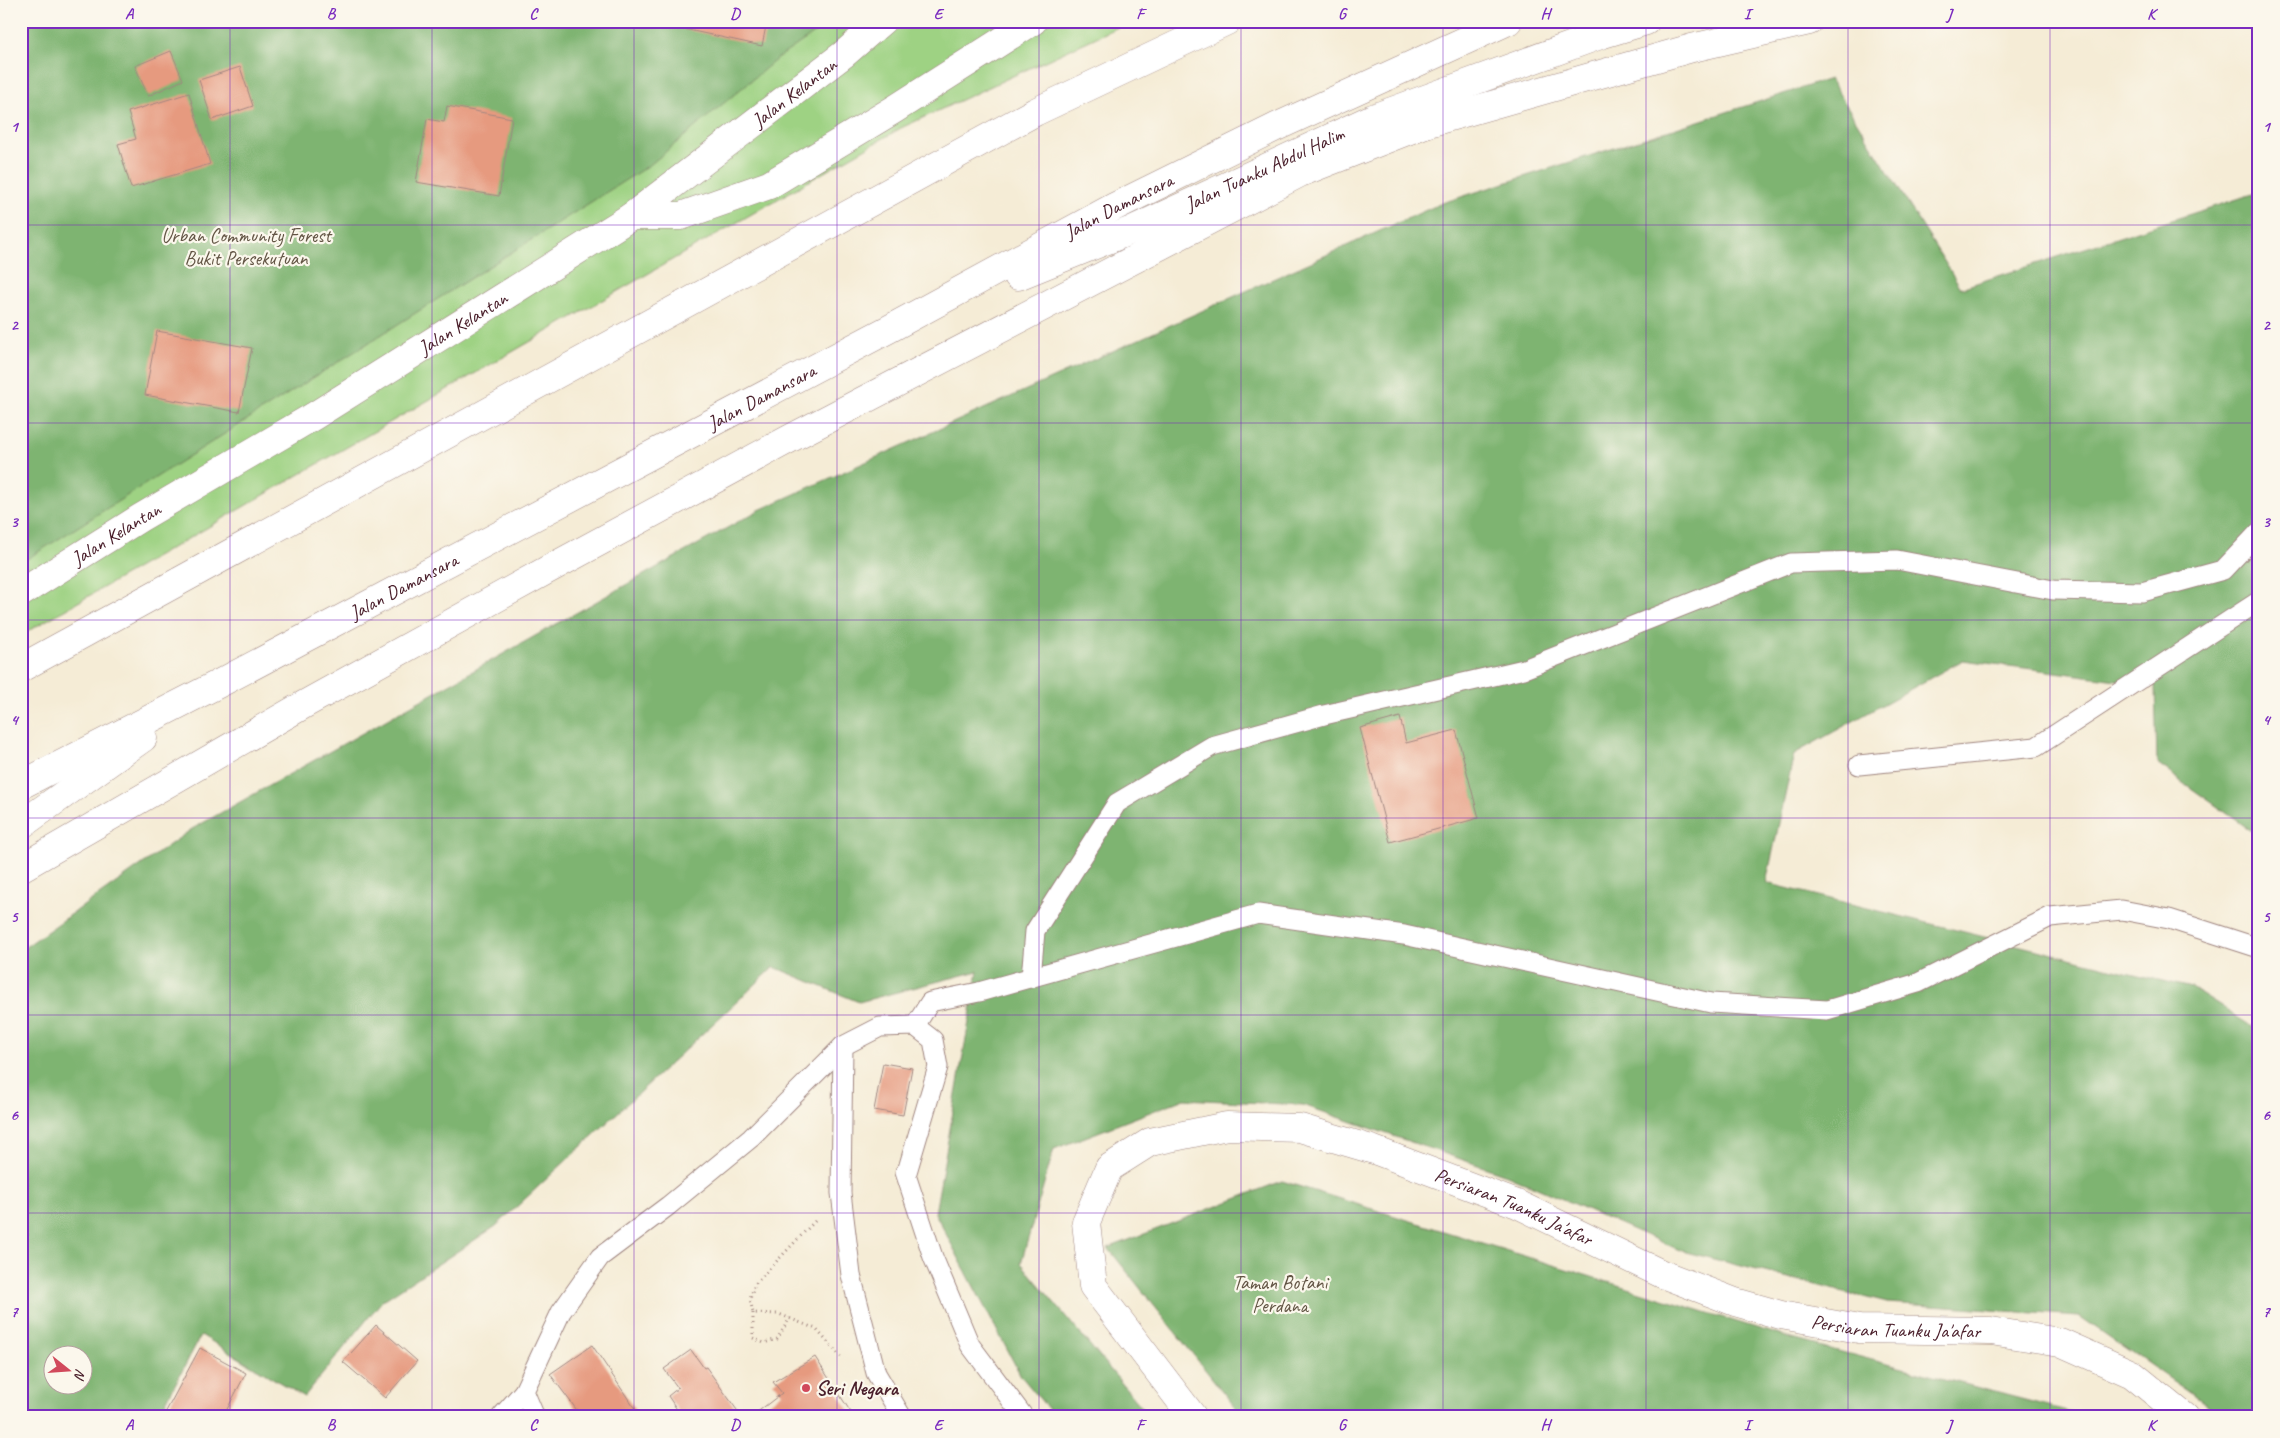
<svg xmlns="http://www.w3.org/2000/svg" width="2280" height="1438" font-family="Caveat,sans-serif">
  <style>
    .green { fill: #9ed283; stroke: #747857 }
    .forest { fill: #7eb471; stroke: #646a4e; fill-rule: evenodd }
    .building { fill: #e69a7f }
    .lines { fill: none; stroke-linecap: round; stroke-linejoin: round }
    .lane-casing { stroke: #a08680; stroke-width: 21 }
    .street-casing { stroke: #a08680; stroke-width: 29 }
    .primary-casing { stroke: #a08680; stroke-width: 29 }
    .path { stroke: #a08680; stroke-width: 3; stroke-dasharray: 1 4; stroke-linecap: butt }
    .lane { stroke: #fff; stroke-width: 19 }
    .street { stroke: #fff; stroke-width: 28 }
    .primary { stroke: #fff; stroke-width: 28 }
    .grid { fill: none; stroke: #7b2cbf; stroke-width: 1; stroke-opacity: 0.55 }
    .poi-dot { fill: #d1495b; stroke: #fbf7ec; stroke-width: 2 }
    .labels { text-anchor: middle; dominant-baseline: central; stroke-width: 4.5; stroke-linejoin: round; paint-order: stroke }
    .street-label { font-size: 20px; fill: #4a1f2b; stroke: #fbf7ec }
    .park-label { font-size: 20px; fill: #635545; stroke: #fbf7ec }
    .poi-label { font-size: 20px; font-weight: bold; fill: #4a1f2b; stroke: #fbf7ec; text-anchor: start }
    .neatline { fill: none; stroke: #7b2cbf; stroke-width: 2 }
    .grid-label { font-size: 16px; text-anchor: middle; font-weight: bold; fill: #7b2cbf }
  </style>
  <rect width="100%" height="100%" fill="#fbf7ec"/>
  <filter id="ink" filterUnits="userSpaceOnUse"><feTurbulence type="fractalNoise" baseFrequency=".02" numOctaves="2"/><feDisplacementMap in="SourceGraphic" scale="10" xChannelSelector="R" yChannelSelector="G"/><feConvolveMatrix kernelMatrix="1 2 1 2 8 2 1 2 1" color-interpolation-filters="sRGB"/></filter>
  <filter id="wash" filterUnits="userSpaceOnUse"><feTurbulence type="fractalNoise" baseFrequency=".0096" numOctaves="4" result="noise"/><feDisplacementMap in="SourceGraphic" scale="20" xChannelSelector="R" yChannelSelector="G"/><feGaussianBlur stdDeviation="1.12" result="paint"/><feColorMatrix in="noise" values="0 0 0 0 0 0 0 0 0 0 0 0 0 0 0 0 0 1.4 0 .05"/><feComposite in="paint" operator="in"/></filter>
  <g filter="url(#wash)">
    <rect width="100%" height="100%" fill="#f5ecd6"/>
    <polygon class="green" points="21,21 1131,21 901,128 21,635"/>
    <g class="forest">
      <polygon points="21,21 832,21 778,58 651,164 27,559 21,550"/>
      <path d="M1830,79L1961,288L2259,192V836L2157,764L2155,685L1963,660L1794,754L1766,883L2191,988L2259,1031V1417H2225L2079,1316L1887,1303L1682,1251L1507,1175L1303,1105L1184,1099L1054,1149L1021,1263L1150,1417H1055L1021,1376L935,1213L978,971L859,1002L774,967L496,1226L382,1301L304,1397L201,1335L158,1417H21V950L192,829L759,510L1442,203ZM52,1356H82V1386H52Z"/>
      <polygon points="1282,1181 1792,1339 2090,1417 1243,1417 1108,1248"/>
    </g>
    <g id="blocks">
      <g class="building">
        <polygon points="647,21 767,21 762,46"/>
        <polygon points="171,51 183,80 148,96 135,66"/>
        <polygon points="240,67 253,106 212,120 199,80"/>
        <polygon points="189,93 210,164 131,188 118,144 136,139 128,112"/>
        <polygon points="447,106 512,118 499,196 416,182 427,119 444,122"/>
        <polygon points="157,331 252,348 239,412 145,395"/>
        <polygon points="1400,717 1406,743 1456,730 1479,818 1390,842 1360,728"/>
        <polygon points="883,1063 912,1068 903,1115 874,1110"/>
        <polygon points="376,1325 417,1361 385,1398 343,1362"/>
        <polygon points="592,1345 635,1409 630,1413 633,1417 582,1417 550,1374"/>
        <polygon points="200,1348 246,1373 223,1417 163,1417"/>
        <polygon points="691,1350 704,1368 706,1367 742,1417 682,1417 668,1396 678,1388 664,1369"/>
        <polygon points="815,1357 854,1417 751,1417 782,1393 773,1382"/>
      </g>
    </g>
  </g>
  <g filter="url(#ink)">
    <use href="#blocks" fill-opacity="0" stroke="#a08680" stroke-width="1"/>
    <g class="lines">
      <g class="lane-casing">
        <g id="lane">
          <polyline points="1859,765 2036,747 2259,601"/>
          <polyline points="1031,978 1035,931 1117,803 1212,746 1324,715 1524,669 1791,563 1897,560 2053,590 2142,592 2223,570 2259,532"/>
          <polyline points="915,1026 930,1002 979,992 1258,914 1404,935 1711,1003 1827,1010 1918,983 2050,917 2122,910 2169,919 2259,948"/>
          <polyline points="843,1046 841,1193 851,1275 876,1373 902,1417"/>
          <polyline points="501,1417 524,1391"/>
          <polyline points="535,1417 524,1391 561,1312 600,1257 668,1206 751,1138 843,1046 880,1027 915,1026 933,1040 938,1067 907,1172 905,1172 933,1257 970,1345 1024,1417"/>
        </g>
      </g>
      <g class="street-casing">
        <g id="street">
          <polyline points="632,216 681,216 769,185 895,109 1033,21"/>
          <path id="s1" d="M21,593L140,518L314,416L632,216L844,54L882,21"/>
          <path id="s2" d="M1193,1417L1093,1286L1086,1222L1109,1168L1150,1142L1227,1126L1300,1128L1374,1150L1517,1204L1662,1274L1735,1302L1781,1315L1859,1329L1991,1331L2060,1342L2132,1374L2185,1417"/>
        </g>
      </g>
      <g class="primary-casing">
        <g id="primary">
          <path id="s3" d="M1018,276L1132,230L1373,118L1603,34L1646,21"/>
          <polyline points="21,668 1035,112 1227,21"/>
          <path id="s4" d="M21,785L222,682L889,329L1114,207L1276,127L1508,21"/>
          <polyline points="21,825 143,738"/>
          <polyline points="21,868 305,704 549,569 793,437 1300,173 1425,124 1692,48 1809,21"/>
        </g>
      </g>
      <g class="path">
        <polyline points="815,1221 755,1284 750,1299 753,1313 779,1314 816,1329 841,1357"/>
        <polyline points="753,1313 753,1338 764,1343 777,1339 790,1318"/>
      </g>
      <use href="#lane" class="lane"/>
      <use href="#street" class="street"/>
      <use href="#primary" class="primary"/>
    </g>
  </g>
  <path class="grid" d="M230,21V1417M432,21V1417M634,21V1417M837,21V1417M1039,21V1417M1241,21V1417M1443,21V1417M1646,21V1417M1848,21V1417M2050,21V1417M21,225H2259M21,423H2259M21,620H2259M21,818H2259M21,1015H2259M21,1213H2259"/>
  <circle class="poi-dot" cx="806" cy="1388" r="5"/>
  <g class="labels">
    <g class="street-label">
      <text stroke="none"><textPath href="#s1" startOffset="922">Jalan Kelantan</textPath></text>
      <text stroke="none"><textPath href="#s3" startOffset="269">Jalan Tuanku Abdul Halim</textPath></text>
      <text stroke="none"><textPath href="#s4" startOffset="1241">Jalan Damansara</textPath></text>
      <text stroke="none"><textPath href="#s1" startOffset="518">Jalan Kelantan</textPath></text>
      <text stroke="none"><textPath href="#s4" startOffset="836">Jalan Damansara</textPath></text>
      <text stroke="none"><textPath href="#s1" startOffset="112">Jalan Kelantan</textPath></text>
      <text stroke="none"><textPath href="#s4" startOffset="431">Jalan Damansara</textPath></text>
      <text stroke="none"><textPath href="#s2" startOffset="716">Persiaran Tuanku Ja'afar</textPath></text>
      <text stroke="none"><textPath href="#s2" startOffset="1121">Persiaran Tuanku Ja'afar</textPath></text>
    </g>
    <g class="park-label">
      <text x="246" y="235">Urban Community Forest<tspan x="246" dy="23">Bukit Persekutuan</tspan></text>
      <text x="1280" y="1282">Taman Botani<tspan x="1280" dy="23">Perdana</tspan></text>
    </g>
    <g class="poi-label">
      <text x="816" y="1388">Seri Negara</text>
    </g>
  </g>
  <rect width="2280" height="1438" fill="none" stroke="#fbf7ec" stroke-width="55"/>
  <g transform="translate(68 1370) rotate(107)"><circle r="24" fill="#fbf7ec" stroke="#b4a19f"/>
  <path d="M0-4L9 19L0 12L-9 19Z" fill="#d1495b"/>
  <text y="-8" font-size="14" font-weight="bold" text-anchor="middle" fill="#4a1f2b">N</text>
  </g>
  <rect x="28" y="28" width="2224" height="1382" class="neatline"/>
  <g class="grid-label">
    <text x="129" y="19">A</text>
    <text x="331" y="19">B</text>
    <text x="533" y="19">C</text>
    <text x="735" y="19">D</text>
    <text x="938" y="19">E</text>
    <text x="1140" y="19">F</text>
    <text x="1342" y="19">G</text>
    <text x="1545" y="19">H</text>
    <text x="1747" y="19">I</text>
    <text x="1949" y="19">J</text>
    <text x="2151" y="19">K</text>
    <text x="14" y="132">1</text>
    <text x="2266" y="132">1</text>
    <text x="14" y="330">2</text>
    <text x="2266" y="330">2</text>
    <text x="14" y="527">3</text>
    <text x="2266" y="527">3</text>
    <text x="14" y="725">4</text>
    <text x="2266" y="725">4</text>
    <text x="14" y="922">5</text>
    <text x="2266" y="922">5</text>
    <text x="14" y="1120">6</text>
    <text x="2266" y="1120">6</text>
    <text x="14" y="1317">7</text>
    <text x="2266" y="1317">7</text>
    <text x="129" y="1430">A</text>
    <text x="331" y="1430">B</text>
    <text x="533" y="1430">C</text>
    <text x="735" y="1430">D</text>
    <text x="938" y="1430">E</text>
    <text x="1140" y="1430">F</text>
    <text x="1342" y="1430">G</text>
    <text x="1545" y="1430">H</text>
    <text x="1747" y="1430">I</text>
    <text x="1949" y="1430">J</text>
    <text x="2151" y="1430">K</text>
  </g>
</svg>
